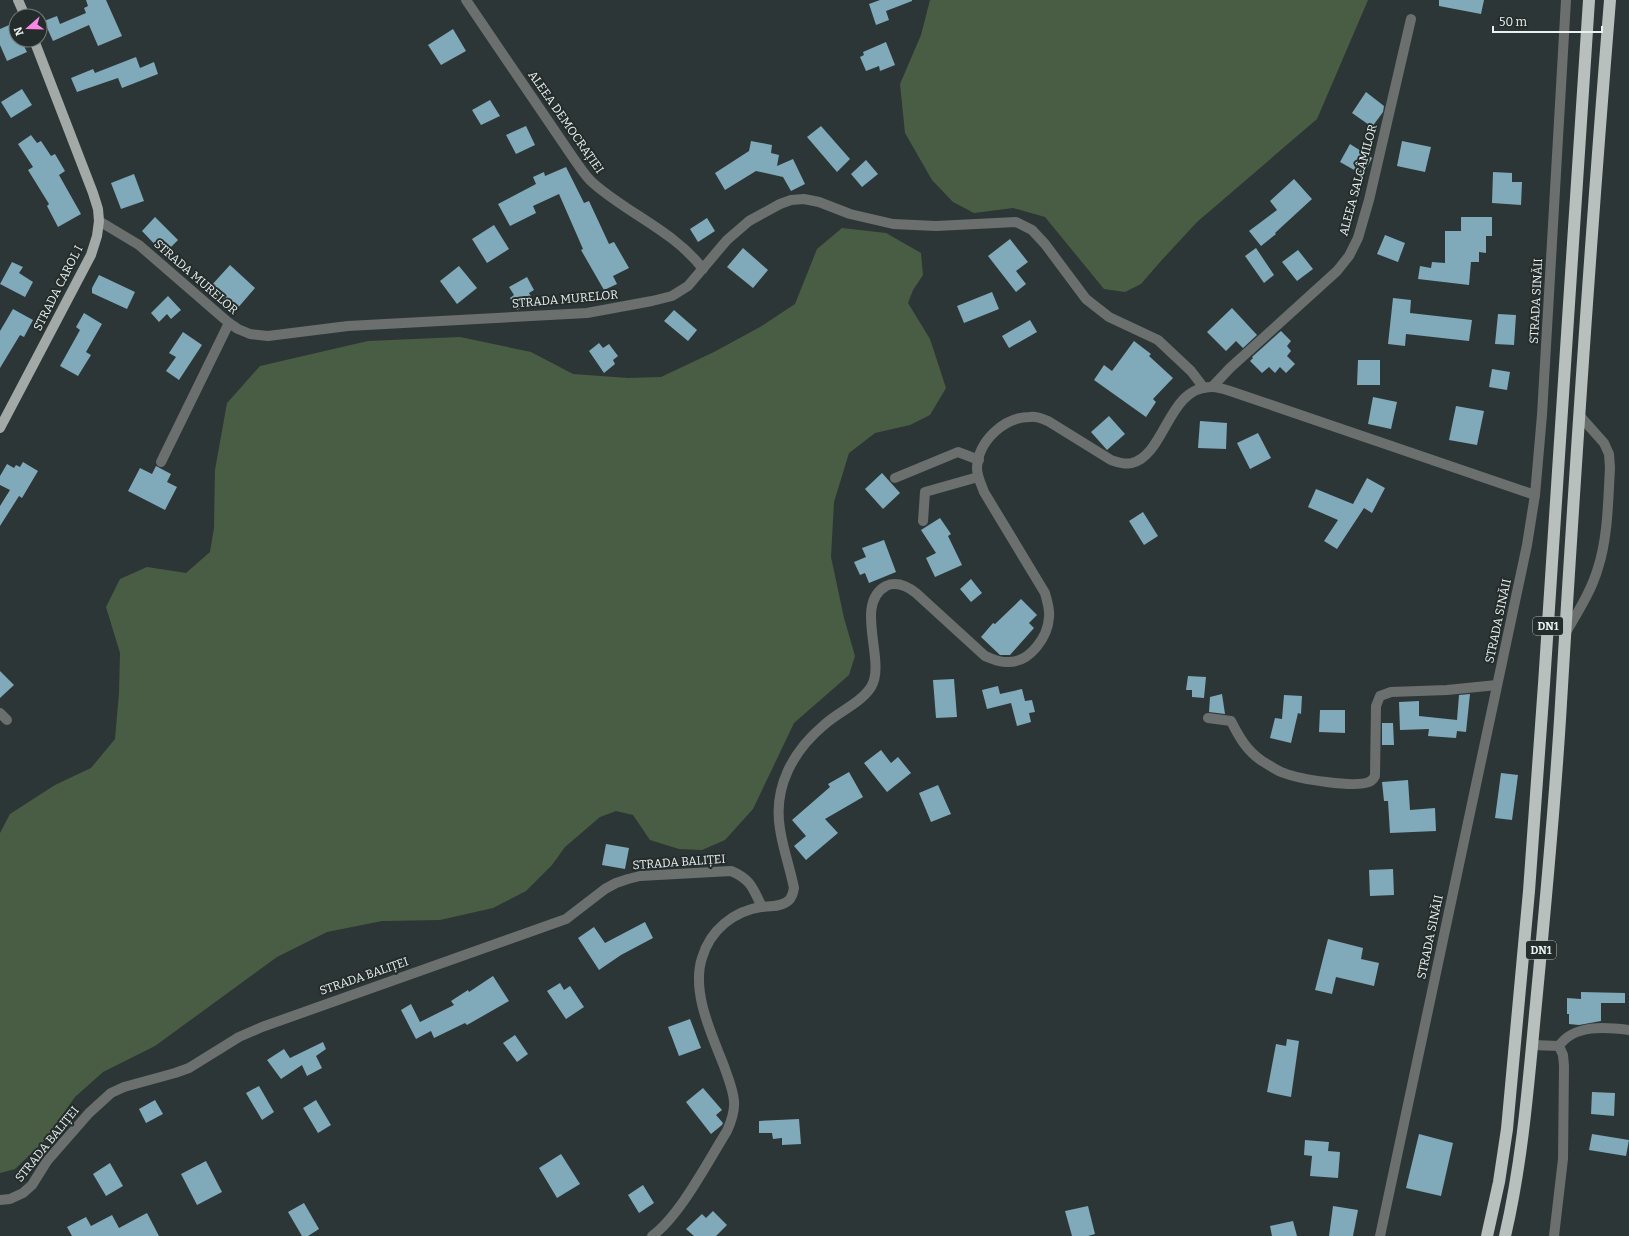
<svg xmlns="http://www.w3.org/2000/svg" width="1629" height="1236" font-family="Bitter,serif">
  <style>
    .green { fill: #495d44 }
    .building { fill: #80a9b9 }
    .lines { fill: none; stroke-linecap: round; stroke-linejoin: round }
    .minor { stroke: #6b6f6e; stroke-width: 10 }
    .major { stroke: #a2a9a6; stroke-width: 10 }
    .highway { stroke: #b7c0bc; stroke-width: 12 }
    .labels { text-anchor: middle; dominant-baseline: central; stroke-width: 4; stroke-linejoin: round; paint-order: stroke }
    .shield { fill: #242c2c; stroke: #afb6b6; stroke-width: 1 }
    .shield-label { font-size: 11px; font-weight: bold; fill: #ebf1f1 }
    .street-label { font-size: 12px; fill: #ebf1f1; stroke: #242c2c }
  </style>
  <rect width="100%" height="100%" fill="#2d3636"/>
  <g class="green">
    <polygon points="930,0 1368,0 1317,119 1197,222 1160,262 1141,284 1125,292 1104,289 1045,217 1013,208 974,213 953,202 932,180 905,133 900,84 921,35"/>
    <polygon points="842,228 886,233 921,253 923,275 913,290 908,303 930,339 946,388 930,415 910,425 875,433 849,453 834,502 831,557 844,618 855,656 849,675 794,723 753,809 725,840 702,850 679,849 650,840 633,815 616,811 600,817 565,847 552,865 526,891 493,908 440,920 382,921 327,932 277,957 155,1046 103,1072 75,1097 43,1142 15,1169 0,1173 0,833 10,814 55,785 91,768 115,739 119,693 120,653 106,607 120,579 147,567 186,573 210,552 214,528 215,470 227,403 260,366 368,341 460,337 531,352 573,374 628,378 661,377 714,352 760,327 795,304 817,249"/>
  </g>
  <g class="building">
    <polygon points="86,0 106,0 122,36 98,46 89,25 53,41 44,21 57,16 60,24 86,13 84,8 88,6"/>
    <polygon points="880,0 912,0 912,1 886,11 889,20 876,25 869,4"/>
    <polygon points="1439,0 1484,0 1481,14 1439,6"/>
    <polygon points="16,22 16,40 21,40 27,52 7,61 0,45 0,29"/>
    <polygon points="453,29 466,51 441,65 428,45"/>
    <polygon points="886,42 895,65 880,71 879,66 866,71 860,57 864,55 863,52"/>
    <polygon points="136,57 140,68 154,62 158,74 122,88 118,78 77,92 71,78 93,69 95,73"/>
    <polygon points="22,89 32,105 11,118 1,102"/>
    <polygon points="1366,92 1384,106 1383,112 1372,127 1352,113"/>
    <polygon points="490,100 500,116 481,125 472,110"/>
    <polygon points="526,126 535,145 516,154 506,135"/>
    <polygon points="821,126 850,159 837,172 807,137"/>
    <polygon points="31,135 37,143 41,141 51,156 55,154 65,171 59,175 81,214 58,227 47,206 49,204 28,170 33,167 18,144"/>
    <polygon points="751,141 772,145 771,153 779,155 777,166 793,159 805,184 791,191 783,177 756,171 725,190 715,173 749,151"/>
    <polygon points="1402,141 1431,147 1425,172 1397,166"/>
    <polygon points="1350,144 1372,158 1363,175 1340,162"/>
    <polygon points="866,160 878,174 862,187 851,174"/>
    <polygon points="566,167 584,203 589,201 609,244 614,242 629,268 613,276 617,284 604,290 581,250 583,249 559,194 533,206 536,213 510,226 498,204 536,184 533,177 544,172 545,176"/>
    <polygon points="1493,172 1512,173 1512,182 1522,182 1521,205 1492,203"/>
    <polygon points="134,174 144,201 121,209 111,183"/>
    <polygon points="1294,179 1312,199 1275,233 1276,234 1261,246 1249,231 1277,210 1270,201"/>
    <polygon points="155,217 178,240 164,254 142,231"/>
    <polygon points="1461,217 1492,217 1492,236 1486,236 1486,253 1479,252 1479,262 1471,262 1469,285 1418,279 1420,266 1431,268 1432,262 1445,263 1445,231 1461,231"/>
    <polygon points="707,218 715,231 698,242 690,229"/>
    <polygon points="494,225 509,249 487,263 472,239"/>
    <polygon points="1385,235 1405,243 1398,262 1377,254"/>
    <polygon points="1010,239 1028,262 1016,271 1026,284 1016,292 988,256"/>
    <polygon points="743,248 768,270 753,288 727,267"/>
    <polygon points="1256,248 1274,275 1264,283 1245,256"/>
    <polygon points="1298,250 1313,269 1297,281 1282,262"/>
    <polygon points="12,262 23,267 19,273 33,282 25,297 0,284"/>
    <polygon points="230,265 255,288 236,310 210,287"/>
    <polygon points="459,266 477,288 457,304 440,281"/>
    <polygon points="99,275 135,292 127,309 92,293 92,288"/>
    <polygon points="527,277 534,290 529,293 533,300 517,310 510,298 514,295 509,287"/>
    <polygon points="992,292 999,309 964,323 957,306"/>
    <polygon points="168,296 181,310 171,319 167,314 159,322 151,313"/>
    <polygon points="1393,298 1411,300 1410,313 1472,320 1469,341 1406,334 1405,346 1388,344"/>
    <polygon points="1232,308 1257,335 1243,348 1236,341 1226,351 1207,332"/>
    <polygon points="13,309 33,320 24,337 20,335 0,368 0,331"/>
    <polygon points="674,310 697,330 688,341 664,321"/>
    <polygon points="84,313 102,324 86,352 91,355 78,376 60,366 80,330 76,327"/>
    <polygon points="1498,314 1516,315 1514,345 1495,344"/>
    <polygon points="1030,320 1037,332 1009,348 1002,336"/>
    <polygon points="1281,331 1291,341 1287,346 1291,351 1287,356 1295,364 1286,373 1280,367 1275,373 1269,367 1262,373 1250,361 1253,358 1252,357"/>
    <polygon points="183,332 202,345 179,380 166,371 176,357 169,353"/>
    <polygon points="1134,341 1151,354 1149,356 1173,378 1153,399 1156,402 1146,417 1094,380 1104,365 1112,371"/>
    <polygon points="599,343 603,348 609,344 618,356 613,360 615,364 604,373 589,351"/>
    <polygon points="1358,360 1380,360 1380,385 1357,385"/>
    <polygon points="1492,369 1510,372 1507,390 1489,387"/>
    <polygon points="1373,397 1397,402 1391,429 1368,424"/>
    <polygon points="1456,406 1484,411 1477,445 1449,440"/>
    <polygon points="1109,416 1125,434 1107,450 1091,432"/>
    <polygon points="1200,421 1227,423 1226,449 1198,448"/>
    <polygon points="1258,433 1271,458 1250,469 1237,443"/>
    <polygon points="23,462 38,471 22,498 19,496 0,526 0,506 10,490 0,485 0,476 7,464 14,468 16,465 20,467"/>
    <polygon points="156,466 171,474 167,482 177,487 165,510 128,491 140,468 152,474"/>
    <polygon points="882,473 900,493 883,509 865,489"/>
    <polygon points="1367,478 1385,488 1372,513 1364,508 1337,549 1324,541 1338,520 1308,507 1316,489 1353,504"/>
    <polygon points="1143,512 1158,536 1144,545 1129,521"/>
    <polygon points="940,518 951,534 948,536 962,565 935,577 926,558 936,553 921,530"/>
    <polygon points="884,540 896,572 869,583 865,573 860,575 854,562 866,557 862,548"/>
    <polygon points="971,579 982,593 971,602 960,589"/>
    <polygon points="1021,599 1037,615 1029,623 1034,628 1010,655 1000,655 981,637 993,623 995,624"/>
    <polygon points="0,671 14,685 0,698"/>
    <polygon points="1188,676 1206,677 1204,698 1192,697 1192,690 1186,690"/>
    <polygon points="954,679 957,717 936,718 933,680"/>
    <polygon points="998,686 1000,694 1022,689 1025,701 1032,700 1035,712 1029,713 1031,722 1017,726 1011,703 987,709 982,690"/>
    <polygon points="1222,694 1225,714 1209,712 1210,697"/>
    <polygon points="1470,694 1466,732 1457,731 1456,738 1428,736 1429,729 1400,730 1399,702 1419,701 1419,716 1457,720 1459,695"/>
    <polygon points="1284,695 1302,696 1301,714 1298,713 1291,743 1270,738 1275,718 1282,719"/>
    <polygon points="1320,710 1345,710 1345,733 1319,732"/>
    <polygon points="1382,723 1393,723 1394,745 1382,745"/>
    <polygon points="881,750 891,763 898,757 911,773 887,792 864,763"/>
    <polygon points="849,772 863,797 825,819 838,833 806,860 794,846 806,836 792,820 830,787 828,784"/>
    <polygon points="1501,773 1518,775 1512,820 1495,818"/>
    <polygon points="1408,780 1410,810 1435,808 1436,831 1390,833 1388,801 1384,801 1382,782"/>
    <polygon points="938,785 951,814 931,822 919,793"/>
    <polygon points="606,844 629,848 625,869 602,865"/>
    <polygon points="1393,869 1394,895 1370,896 1369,870"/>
    <polygon points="645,922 653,938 621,955 599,970 578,938 594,927 605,943"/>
    <polygon points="1328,939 1363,948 1361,959 1379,963 1374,986 1336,977 1332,994 1315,990"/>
    <polygon points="493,976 509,1001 467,1025 465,1023 434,1038 431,1031 416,1039 401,1010 411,1004 420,1022 454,1005 451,1001 468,990 469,992"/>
    <polygon points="560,983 564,990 570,986 584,1007 566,1019 547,991"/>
    <polygon points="1581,992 1625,993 1625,1003 1601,1003 1601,1021 1579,1025 1569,1024 1569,1014 1567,1014 1567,998 1581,999"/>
    <polygon points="690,1019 701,1048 679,1056 668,1027"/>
    <polygon points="515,1035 528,1054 517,1062 503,1043"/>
    <polygon points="1287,1039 1299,1041 1291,1097 1267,1092 1276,1044 1286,1046"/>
    <polygon points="323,1042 326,1049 316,1056 322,1068 307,1076 302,1065 281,1079 267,1060 284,1049 290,1058"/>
    <polygon points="259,1086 274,1112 262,1120 246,1093"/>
    <polygon points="703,1088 722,1110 716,1115 723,1123 722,1125 711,1134 686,1102"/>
    <polygon points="1592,1092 1615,1093 1614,1116 1591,1114"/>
    <polygon points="155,1100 163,1114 146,1123 139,1109"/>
    <polygon points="316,1100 331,1125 318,1133 303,1108"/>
    <polygon points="799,1119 801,1144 782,1145 782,1138 773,1139 772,1133 759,1133 759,1121"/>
    <polygon points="1419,1134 1453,1143 1441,1196 1406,1188"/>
    <polygon points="1592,1134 1629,1140 1626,1156 1589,1150"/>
    <polygon points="1305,1140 1329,1142 1328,1151 1340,1152 1338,1178 1310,1176 1312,1156 1304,1155"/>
    <polygon points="561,1154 580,1184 557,1198 539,1168"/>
    <polygon points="206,1161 222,1192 197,1205 181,1174"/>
    <polygon points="110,1163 123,1186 106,1196 93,1174"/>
    <polygon points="643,1185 654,1203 639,1213 628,1195"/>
    <polygon points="304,1203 319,1229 308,1236 302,1236 288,1212"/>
    <polygon points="1088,1206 1095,1234 1088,1236 1072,1236 1065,1211"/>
    <polygon points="1333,1206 1358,1210 1353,1236 1329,1236"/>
    <polygon points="713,1211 727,1225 716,1236 694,1236 686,1229 702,1214 706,1218"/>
    <polygon points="147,1213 159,1236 72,1236 67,1227 86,1217 91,1226 112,1215 119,1228"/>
    <polygon points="1293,1221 1297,1236 1272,1236 1270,1226"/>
  </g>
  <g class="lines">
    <g class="minor">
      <path d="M466,0L574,159C580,167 585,176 593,183C628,214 674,231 703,269"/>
      <polyline points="99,221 139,245 229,323 238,329 250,334 268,336 348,326 587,313 652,301 672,296 688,286 727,240 749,221 780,204 791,200 804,199 819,202 850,214 893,224 936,226 1016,222 1032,230 1045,244 1086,299 1109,317 1158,340 1191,371 1204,388"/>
      <polyline points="1212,387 1230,368 1337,271 1349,256 1358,238 1369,200 1411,19"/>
      <polyline points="161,462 229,323"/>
      <polyline points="895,478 958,452 979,460"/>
      <polyline points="923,521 925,492 978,477"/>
      <path d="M1565,634C1577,613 1591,592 1598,568C1608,537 1608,501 1610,468L1609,454L1604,443L1580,416"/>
      <polyline points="0,713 7,720"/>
      <path d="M1208,718L1231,721C1239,737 1247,751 1262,761C1269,765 1277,771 1284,773C1298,779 1355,788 1369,782C1371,781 1374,778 1375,776L1376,706L1380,696L1391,692L1447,690L1497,685"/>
      <path d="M1532,1045L1559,1046C1574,1024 1606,1027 1629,1030"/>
      <path d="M0,1200L10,1199L23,1193L32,1185L47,1161L89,1113L111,1093L124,1087L175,1073L189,1068L239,1037L262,1027L566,919L605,889L616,883L628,879L640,876L731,871C751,879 753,889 762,907"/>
      <path d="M652,1236C680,1216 708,1161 727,1131C731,1122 735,1111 734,1101C733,1089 728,1078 724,1066C712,1035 691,992 702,958C710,930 734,911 761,907C770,906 781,907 788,901C792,898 793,893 794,888C790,868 783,849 780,829C773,787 793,751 824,725C838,712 861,703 871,687C887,662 853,604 886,586C897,581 907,586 916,593L985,656C993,659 1000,663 1009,662C1030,662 1048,637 1049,617C1050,609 1047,601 1045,593L984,492C981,484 977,476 977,468C978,441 1004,417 1030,417C1037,416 1043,419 1048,421L1111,460C1117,462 1125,465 1132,463C1166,454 1168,386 1212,387C1218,387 1224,389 1230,391L1535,495"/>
      <polyline points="1380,1236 1527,545 1535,495 1542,415 1566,0"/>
      <polyline points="1554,1236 1563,1159 1564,1066 1563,1055 1559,1046"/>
    </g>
    <g class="major">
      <polyline points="18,0 25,16"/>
      <polyline points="0,428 91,255 97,236 99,221 98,209 93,193 34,40"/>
    </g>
    <g class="highway">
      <polyline points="1487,1236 1499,1182 1507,1129 1529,891 1544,684 1589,0"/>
      <path d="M1505,1236C1522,1163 1528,1088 1535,1014C1545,910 1555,807 1561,703C1575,469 1591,234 1610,0"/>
    </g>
  </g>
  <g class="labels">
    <g class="shield">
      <rect x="1533" y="617" width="30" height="18" rx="3"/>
      <rect x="1526" y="941" width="30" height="18" rx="3"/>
    </g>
    <g class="shield-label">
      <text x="1548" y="626">DN1</text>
      <text x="1541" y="950">DN1</text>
    </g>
    <g class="street-label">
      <text transform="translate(566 122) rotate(55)">ALEEA DEMOCRAȚIEI</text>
      <text transform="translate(1358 180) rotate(-75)">ALEEA SALCÂMILOR</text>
      <text transform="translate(196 277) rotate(41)">STRADA MURELOR</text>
      <text transform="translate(58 288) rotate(-63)">STRADA CAROL I</text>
      <text transform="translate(565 299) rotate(-5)">STRADA MURELOR</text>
      <text transform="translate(1536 301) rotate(-87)">STRADA SINĂII</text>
      <text transform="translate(1498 621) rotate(-78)">STRADA SINĂII</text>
      <text transform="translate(679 862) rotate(-4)">STRADA BALIȚEI</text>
      <text transform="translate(1430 937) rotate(-78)">STRADA SINĂII</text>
      <text transform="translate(364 976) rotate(-19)">STRADA BALIȚEI</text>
      <text transform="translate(47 1144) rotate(-51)">STRADA BALIȚEI</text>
    </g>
  </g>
  <g transform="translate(28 28) rotate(250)"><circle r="19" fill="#242c2c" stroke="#747b7b"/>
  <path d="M0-3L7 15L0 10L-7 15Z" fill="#fc86e4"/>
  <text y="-6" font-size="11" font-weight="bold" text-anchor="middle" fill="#ebf1f1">N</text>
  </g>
  <path d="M1493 26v6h109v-6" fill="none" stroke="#ebf1f1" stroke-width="2"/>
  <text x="1499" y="26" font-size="12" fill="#ebf1f1" stroke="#242c2c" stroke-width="3" paint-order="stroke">50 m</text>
</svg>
